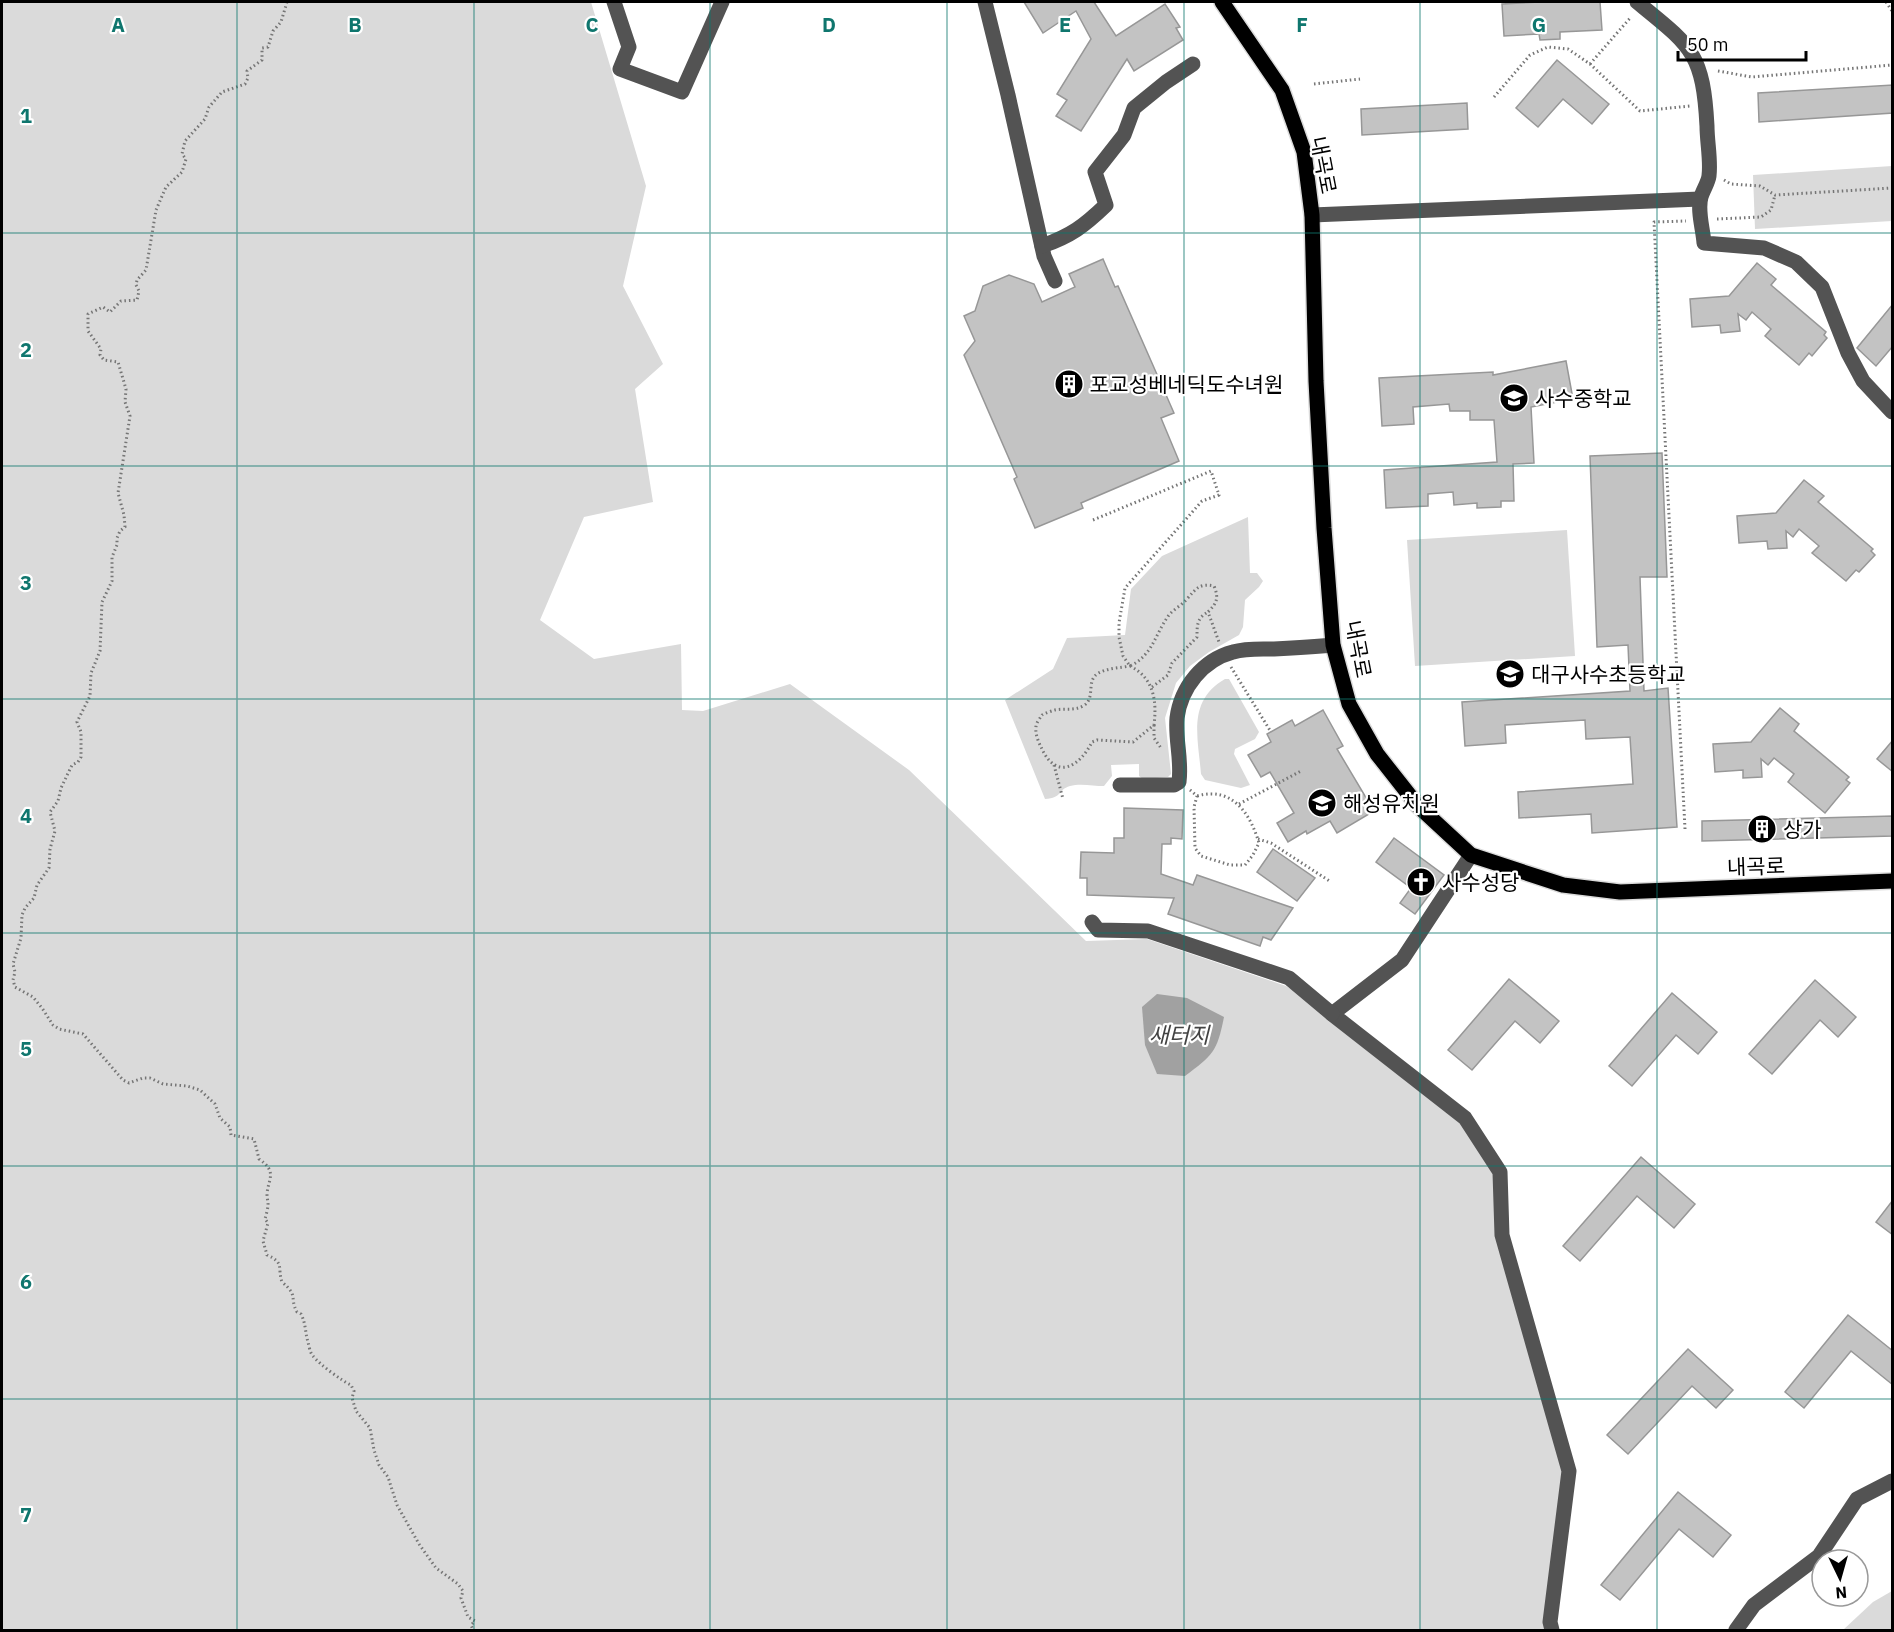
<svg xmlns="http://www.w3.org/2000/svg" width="1894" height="1632" font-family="'IBM Plex Sans','Noto Sans KR',sans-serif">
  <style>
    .green { fill: #dadada }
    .water { fill: #a1a1a1 }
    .building { fill: #c3c3c3; stroke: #979797; stroke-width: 1.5 }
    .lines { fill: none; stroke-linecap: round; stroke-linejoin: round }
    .major-casing { stroke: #dbdbdb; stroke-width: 18 }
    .path { stroke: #757575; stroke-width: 3; stroke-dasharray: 1.5 3; stroke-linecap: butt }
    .minor { stroke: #535353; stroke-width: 15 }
    .major { stroke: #000; stroke-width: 15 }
    .grid { fill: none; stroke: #0f766e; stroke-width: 1.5; stroke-opacity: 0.55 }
    .labels { text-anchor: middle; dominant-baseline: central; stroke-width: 4.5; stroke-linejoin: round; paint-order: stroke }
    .street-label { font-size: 21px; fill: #000; stroke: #fff }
    .poi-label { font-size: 21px; fill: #000; stroke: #fff; text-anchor: start }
    .water-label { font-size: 22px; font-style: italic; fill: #424242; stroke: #fff }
    .grid-label { font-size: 20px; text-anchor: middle; font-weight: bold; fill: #0f766e; stroke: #fff; stroke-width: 4.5; stroke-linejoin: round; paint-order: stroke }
  </style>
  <rect width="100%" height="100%" fill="#fff"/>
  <g class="green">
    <polygon points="2,2 591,2 646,186 623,286 663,364 635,389 653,502 584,517 540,620 594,659 681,644 682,710 703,711 790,684 909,770 1086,941 1147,939 1286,986 1332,1014 1465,1118 1500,1172 1502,1235 1569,1471 1549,1630 2,1630"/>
    <polygon points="1892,166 1892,221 1755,229 1753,175"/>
    <path d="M1248,517L1250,573H1257L1263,581L1259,587L1245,600L1243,627L1239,635L1209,652L1190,666L1176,683L1165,718L1171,774L1168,777L1143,779L1139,776V764L1111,765L1112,776L1104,786C1094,786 1080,783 1070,786C1057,790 1063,798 1045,799L1005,700L1053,669L1067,638L1125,635L1131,589L1162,556Z"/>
    <polygon points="1567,530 1575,656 1415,666 1407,540"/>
    <path d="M1225,679H1229L1259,732L1255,739L1235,749L1234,754L1250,785L1241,788L1205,780L1201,774C1198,737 1187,701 1225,679Z"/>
    <polygon points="1892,1591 1892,1630 1843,1630 1873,1602"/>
  </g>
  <path class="water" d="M1157,994L1187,998L1224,1017C1217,1052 1213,1055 1185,1076L1157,1074L1145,1045L1142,1007Z"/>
  <g class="building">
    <polygon points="1024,2 1094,2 1116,36 1165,4 1180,27 1176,28 1183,40 1134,71 1127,59 1081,131 1056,116 1067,100 1057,94 1091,39 1076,11 1043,33"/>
    <polygon points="1540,2 1600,2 1602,30 1560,32 1560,39 1540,40 1539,34 1504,36 1502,4"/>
    <polygon points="1557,60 1609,104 1592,124 1563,99 1538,127 1516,108"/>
    <polygon points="1893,85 1893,113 1759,122 1758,93"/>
    <polygon points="1467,103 1468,129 1362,135 1361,109"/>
    <polygon points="1103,259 1115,287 1118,286 1174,413 1161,418 1179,461 1081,503 1083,508 1035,528 1014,479 1017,477 964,355 975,341 964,316 975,311 983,286 1009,275 1034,284 1042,302 1075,287 1069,274"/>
    <polygon points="1757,263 1776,279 1771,285 1826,332 1824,335 1827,338 1812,356 1809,353 1799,365 1765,336 1771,329 1752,312 1746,320 1738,314 1740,331 1721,333 1720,325 1692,327 1690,299 1729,296"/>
    <polygon points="1893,304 1893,346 1876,366 1857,348"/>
    <polygon points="1566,361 1573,399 1531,407 1534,463 1513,464 1514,501 1501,501 1501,507 1477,508 1477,503 1454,505 1453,492 1428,494 1428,506 1386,508 1384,470 1497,462 1494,420 1470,420 1470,411 1450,411 1449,404 1413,407 1414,424 1382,426 1379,378 1493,372 1493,375"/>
    <polygon points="1662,453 1667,577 1640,577 1644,691 1668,688 1677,827 1592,833 1591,814 1519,818 1518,792 1633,784 1630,737 1586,739 1585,720 1505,725 1506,743 1465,746 1462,702 1630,691 1628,645 1597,647 1590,456"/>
    <polygon points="1804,480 1824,496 1818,502 1873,549 1871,551 1875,555 1859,572 1856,570 1846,581 1812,553 1819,546 1799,529 1793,537 1786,531 1787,548 1768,549 1767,541 1739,543 1737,516 1776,513"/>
    <polygon points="1780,708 1799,724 1794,731 1849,777 1846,780 1850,783 1825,813 1788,782 1794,774 1774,758 1768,765 1761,759 1762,777 1743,778 1743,770 1715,772 1713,744 1751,742"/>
    <polygon points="1323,710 1343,746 1337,749 1374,811 1337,833 1330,821 1307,834 1306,831 1288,842 1277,823 1294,813 1270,772 1261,777 1248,755 1271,742 1267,734 1292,720 1295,726"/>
    <polygon points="1893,740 1893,772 1877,759"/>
    <polygon points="1124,808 1183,810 1182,839 1171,838 1171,844 1162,844 1161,874 1193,885 1197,875 1293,908 1271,940 1263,937 1260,946 1168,914 1174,898 1087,895 1087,878 1080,878 1081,852 1114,853 1114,838 1124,838"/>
    <polygon points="1893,816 1893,836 1702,841 1702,821"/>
    <polygon points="1394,838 1444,875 1415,914 1400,903 1411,888 1376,862"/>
    <polygon points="1273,849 1315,878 1297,901 1257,872"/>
    <polygon points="1509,979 1559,1021 1540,1043 1515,1021 1472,1070 1448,1050"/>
    <polygon points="1815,980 1856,1017 1838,1037 1820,1020 1772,1074 1749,1054"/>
    <polygon points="1672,993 1717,1032 1698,1054 1676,1035 1632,1086 1609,1066"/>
    <polygon points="1641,1157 1695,1204 1674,1228 1637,1196 1580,1261 1563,1246"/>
    <polygon points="1893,1200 1893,1235 1876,1222"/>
    <polygon points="1848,1315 1893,1351 1893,1385 1851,1351 1804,1408 1785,1392"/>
    <polygon points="1688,1349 1733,1390 1716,1408 1692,1386 1628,1454 1607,1435"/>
    <polygon points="1678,1492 1731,1535 1713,1557 1679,1529 1620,1600 1601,1585"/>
  </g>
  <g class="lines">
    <g class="major-casing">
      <polyline id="major" points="1222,2 1282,90 1304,152 1312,215 1316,381 1324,528 1333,645 1349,704 1377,754 1418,806 1471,855 1563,885 1620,892 1892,881"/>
    </g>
    <g class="path">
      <path d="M287,2L281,22L273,31L268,47L262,48V60L247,71L248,78L245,84L222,92L209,107L205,119L185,141L182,154L186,159L182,172L166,187L156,210L146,270L137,280L136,285L139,291L137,300L121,301L110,312L103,307L88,314V331L101,349L100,355L104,360L118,362L126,389L125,402L130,416L118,493L124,515L125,527L120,531L117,538V545L112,557V581L102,602L100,651L91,673L90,696L77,722L81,732V757L78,762L72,765L61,788L58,801L50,812L55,831L50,849L49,868L37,885L34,898L25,908L22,915L21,938L13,964L15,972L13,980L15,987L33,997L42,1008L53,1025L59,1029L83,1034L123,1080L129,1083L143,1078H150L163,1084L187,1086L200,1090L215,1104L220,1118L230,1127L231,1135L254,1139L259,1159C278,1172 268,1179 267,1194C267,1198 268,1201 268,1204C268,1209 266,1215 265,1219L268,1223L263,1241L267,1255C285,1263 277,1267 282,1282C299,1296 289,1297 297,1312L301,1314C306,1324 305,1332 308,1342C309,1346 310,1353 313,1356C319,1364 342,1381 351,1385L354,1391L352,1398L356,1411L370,1428L374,1450L379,1465L388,1477L397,1505L419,1544L436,1568L458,1584L463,1591L461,1598L468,1617L475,1621L471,1625L473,1630"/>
      <polyline points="1886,2 1892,11"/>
      <polyline points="1590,64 1631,17"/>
      <polyline points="1718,71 1752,77 1892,65"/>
      <polyline points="1314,84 1360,79"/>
      <polyline points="1494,97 1530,55 1548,47 1568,49 1590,64 1640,111 1690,106"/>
      <polyline points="1724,180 1731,184 1760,186 1775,195 1892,188"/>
      <polyline points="1717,219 1761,217 1771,210 1775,195"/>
      <path d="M1093,520L1211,471L1219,495L1202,501L1125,588L1119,623V637L1123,656L1130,666C1153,655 1155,634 1169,615C1174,609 1182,605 1187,599C1196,589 1199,583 1214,586C1219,598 1217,603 1208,612L1219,642"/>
      <path d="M1130,666C1154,678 1157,701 1154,725L1133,742L1097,740L1092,742C1080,766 1057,781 1042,749C1039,743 1035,735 1036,727C1036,723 1040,718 1042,715C1046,713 1051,711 1055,710C1065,708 1074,711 1083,706C1096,699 1086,682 1097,674C1106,668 1120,668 1130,666Z"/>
      <polyline points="1231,667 1271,732"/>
      <path d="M1152,687L1168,675L1172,663L1197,637C1197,625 1197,618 1208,612"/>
      <polyline points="1154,725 1154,738 1161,748"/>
      <polyline points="1054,765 1063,799"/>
      <path d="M1190,790L1197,796L1194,807L1195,848L1201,856L1230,865H1245L1253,855L1259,843C1250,813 1232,786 1197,796"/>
      <polyline points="1239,804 1301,771"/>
      <polyline points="1685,829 1654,222 1686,221"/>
      <polyline points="1258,839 1271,843 1331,882"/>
    </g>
    <g class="minor">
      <polyline points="614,2 629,47 620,69 682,92 722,2"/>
      <polyline points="985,2 1008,95 1044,256 1055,281"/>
      <path d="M1637,2C1691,46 1703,52 1707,126C1707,142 1711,160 1709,176C1708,183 1703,190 1701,197C1697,210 1703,229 1704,243L1764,248L1796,262L1822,287L1848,353L1863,381L1892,412"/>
      <polyline points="1312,215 1700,199"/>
      <path d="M1042,246C1071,236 1084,226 1106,205L1095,172L1124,135L1134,108L1166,82L1193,64"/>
      <path d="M1120,785H1174L1179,782C1182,760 1175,739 1177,718C1181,687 1203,660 1233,652C1246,648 1260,649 1274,649C1294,648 1313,647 1333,645"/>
      <polyline points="1471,855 1402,960 1332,1014 1465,1118 1500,1172 1502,1235 1569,1471 1550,1622 1552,1630"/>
      <polyline points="1092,922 1098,930 1148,931 1289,978 1332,1014"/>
      <polyline points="1736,1630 1754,1605 1819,1556 1857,1499 1892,1481"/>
    </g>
    <use href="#major" class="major"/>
  </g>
  <path class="grid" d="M237,2V1630M474,2V1630M710,2V1630M947,2V1630M1184,2V1630M1420,2V1630M1657,2V1630M2,233H1892M2,466H1892M2,699H1892M2,933H1892M2,1166H1892M2,1399H1892"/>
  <defs>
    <g id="building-disc" transform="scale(1.5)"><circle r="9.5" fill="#000" stroke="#fff"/><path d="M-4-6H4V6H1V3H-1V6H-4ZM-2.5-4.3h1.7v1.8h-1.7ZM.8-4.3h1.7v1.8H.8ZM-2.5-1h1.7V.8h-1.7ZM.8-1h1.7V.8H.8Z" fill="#fff"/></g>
    <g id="school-disc" transform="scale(1.5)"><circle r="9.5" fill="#000" stroke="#fff"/><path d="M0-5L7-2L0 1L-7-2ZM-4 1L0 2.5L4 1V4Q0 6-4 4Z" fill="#fff"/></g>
    <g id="church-disc" transform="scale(1.5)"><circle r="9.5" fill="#000" stroke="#fff"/><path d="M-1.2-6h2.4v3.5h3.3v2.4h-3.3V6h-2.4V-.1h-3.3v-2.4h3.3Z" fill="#fff"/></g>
  </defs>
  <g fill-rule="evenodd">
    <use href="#building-disc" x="1069" y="384"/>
    <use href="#school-disc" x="1514" y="398"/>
    <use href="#school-disc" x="1510" y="674"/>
    <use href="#school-disc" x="1322" y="803"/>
    <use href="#building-disc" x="1762" y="829"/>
    <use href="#church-disc" x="1421" y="882"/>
  </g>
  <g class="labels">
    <g class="street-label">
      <text transform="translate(1324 165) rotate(79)">내곡로</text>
      <text transform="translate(1359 649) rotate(79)">내곡로</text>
      <text transform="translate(1756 866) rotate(-2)">내곡로</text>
    </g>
    <g class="poi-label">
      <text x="1090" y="384">포교성베네딕도수녀원</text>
      <text x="1535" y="398">사수중학교</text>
      <text x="1531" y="674">대구사수초등학교</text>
      <text x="1343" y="803">해성유치원</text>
      <text x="1783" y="829">상가</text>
      <text x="1442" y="882">사수성당</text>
    </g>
    <g class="water-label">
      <text x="1179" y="1034">새터지</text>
    </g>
  </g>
  <g class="grid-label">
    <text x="118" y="32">A</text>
    <text x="355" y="32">B</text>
    <text x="592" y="32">C</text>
    <text x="829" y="32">D</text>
    <text x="1065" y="32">E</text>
    <text x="1302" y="32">F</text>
    <text x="1539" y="32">G</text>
    <text x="26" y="123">1</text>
    <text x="26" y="357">2</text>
    <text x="26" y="590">3</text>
    <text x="26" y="823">4</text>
    <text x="26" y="1056">5</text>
    <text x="26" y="1289">6</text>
    <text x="26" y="1522">7</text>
  </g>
  <rect width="1894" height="1632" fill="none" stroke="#000000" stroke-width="6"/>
  <g transform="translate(1840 1578) rotate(175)"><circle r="28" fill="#ffffff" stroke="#999999" stroke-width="1.5"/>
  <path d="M0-4.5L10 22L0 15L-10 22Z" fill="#000000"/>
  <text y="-9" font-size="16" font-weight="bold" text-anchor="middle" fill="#000000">N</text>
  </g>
  <path d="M1678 51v9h128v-9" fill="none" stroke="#000000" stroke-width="3"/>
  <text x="1687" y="51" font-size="18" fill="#000000" stroke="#ffffff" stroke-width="4.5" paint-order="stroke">50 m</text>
</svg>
